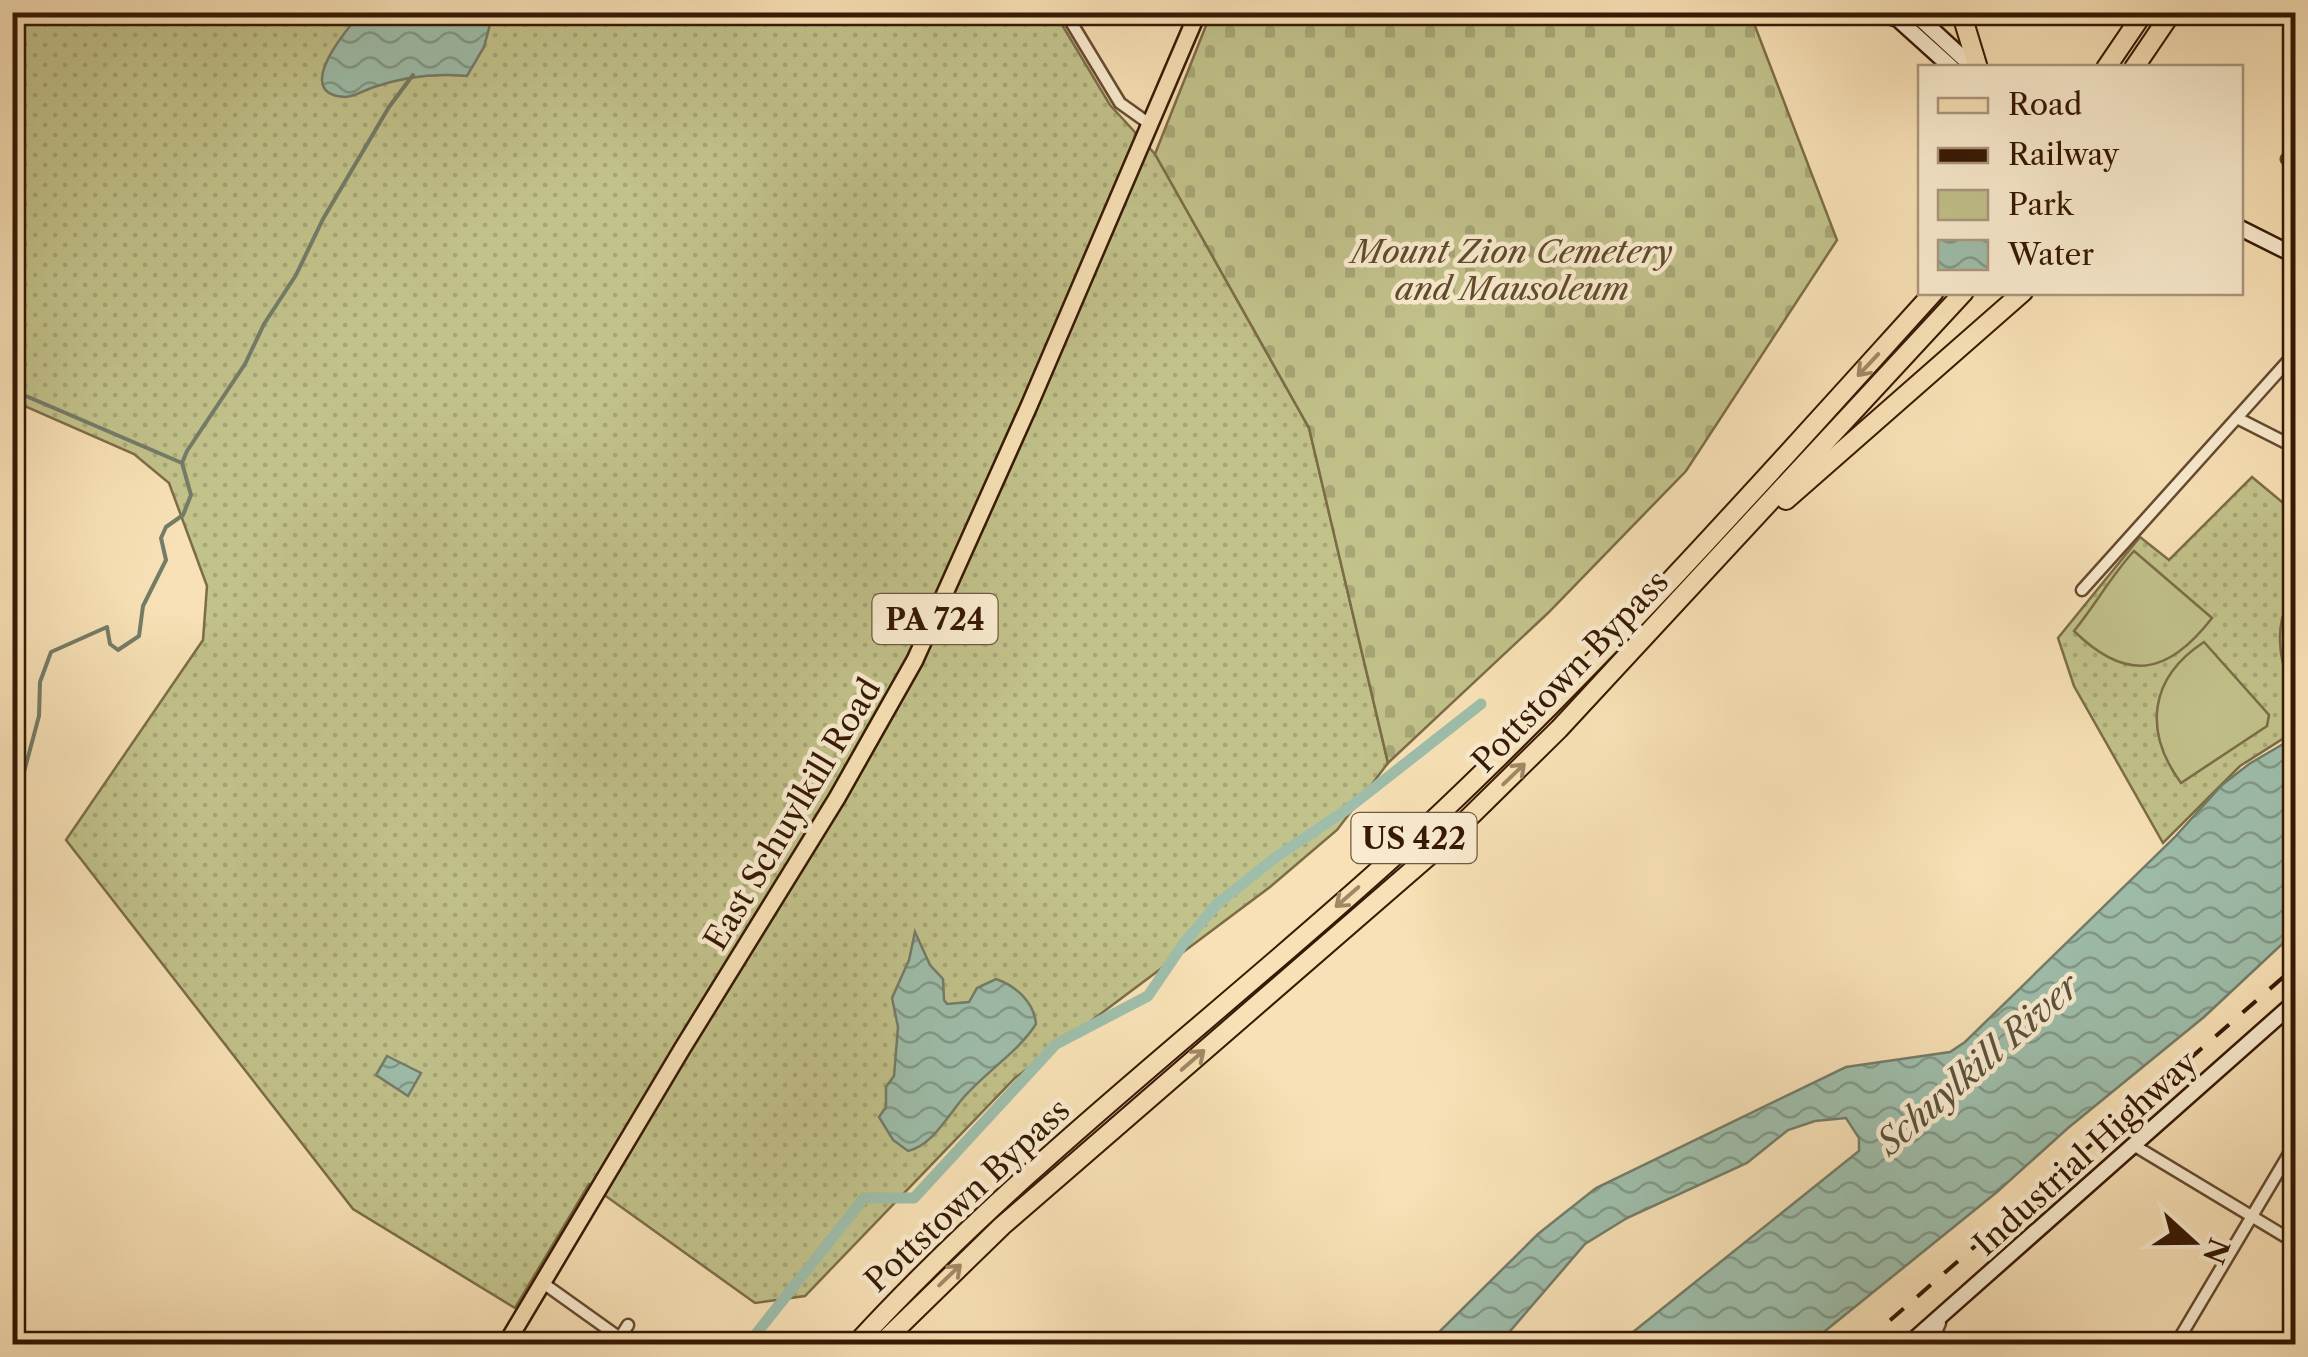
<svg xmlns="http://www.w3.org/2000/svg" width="2308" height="1357" font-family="'Libre Caslon Text',serif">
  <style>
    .green { fill: url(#green-dots); stroke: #7c6d47; stroke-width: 2.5 }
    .cemetery { fill: url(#cemetery-stones); stroke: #7c6d47; stroke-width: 2.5 }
    .pitch { fill: #c2c28b; stroke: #7c6d47; stroke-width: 2.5 }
    .water { fill: url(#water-waves); stroke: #747c68; stroke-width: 2.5 }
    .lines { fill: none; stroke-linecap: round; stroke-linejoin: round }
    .stream { stroke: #747c68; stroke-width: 4 }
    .canal { stroke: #9ebeab; stroke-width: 11 }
    .street-casing { stroke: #664a30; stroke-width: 15 }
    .secondary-casing { stroke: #361803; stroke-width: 19 }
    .primary-casing { stroke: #361803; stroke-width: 20 }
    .highway-casing { stroke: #361803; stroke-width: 22 }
    .street { stroke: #faecd0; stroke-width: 10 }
    .secondary { stroke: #faecd0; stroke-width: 14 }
    .primary { stroke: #f8e1b6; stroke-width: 15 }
    .highway { stroke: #f8e1b6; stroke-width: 18 }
    .rail { stroke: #361803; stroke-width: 4; stroke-dasharray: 18 18; stroke-linecap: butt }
    .oneway { stroke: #a18765 }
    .labels { text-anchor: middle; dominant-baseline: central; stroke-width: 9; stroke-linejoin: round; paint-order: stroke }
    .shield { fill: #faecd0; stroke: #715840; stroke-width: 2.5 }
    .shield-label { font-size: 30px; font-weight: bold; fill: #361803 }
    .park-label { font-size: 32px; font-style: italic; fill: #604b2c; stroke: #faecd0 }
    .street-label { font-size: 32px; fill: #361803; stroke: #faecd0 }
    .water-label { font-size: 35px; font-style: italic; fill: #5a523e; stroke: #faecd0 }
  </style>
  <defs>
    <pattern id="green-dots" width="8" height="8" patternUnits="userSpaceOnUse" patternTransform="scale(2.5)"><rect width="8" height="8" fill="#c2c28b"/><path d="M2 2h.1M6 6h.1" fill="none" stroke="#a7a676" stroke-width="1.8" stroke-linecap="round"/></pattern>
    <pattern id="cemetery-stones" width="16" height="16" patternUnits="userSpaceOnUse" patternTransform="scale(2.5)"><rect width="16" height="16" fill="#c2c28b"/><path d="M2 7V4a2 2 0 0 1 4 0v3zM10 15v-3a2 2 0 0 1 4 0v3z" fill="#a7a676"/></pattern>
    <pattern id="water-waves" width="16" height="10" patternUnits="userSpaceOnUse" patternTransform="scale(2.5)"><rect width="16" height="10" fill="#9ebeab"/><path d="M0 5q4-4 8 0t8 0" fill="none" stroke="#829989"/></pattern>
  </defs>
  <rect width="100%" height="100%" fill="#f8e1b6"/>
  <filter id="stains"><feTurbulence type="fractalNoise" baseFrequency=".002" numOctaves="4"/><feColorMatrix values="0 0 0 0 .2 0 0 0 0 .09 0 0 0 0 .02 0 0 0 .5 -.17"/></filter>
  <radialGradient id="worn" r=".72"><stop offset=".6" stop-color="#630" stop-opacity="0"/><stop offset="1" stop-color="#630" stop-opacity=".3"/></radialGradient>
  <g class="green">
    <polygon points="12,13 1055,13 1110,105 1155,154 1309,428 1388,763 1337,830 1270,887 1015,1078 805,1296 755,1303 589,1184 515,1308 353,1209 66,840 203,640 207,586 169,483 134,454 13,401"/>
    <polygon points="2252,477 2282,502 2295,487 2295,731 2240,766 2163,843 2074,686 2058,638 2140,537 2169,560"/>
  </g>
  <polygon class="cemetery" points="1211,13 1750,13 1837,240 1686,471 1548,613 1388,763 1309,428 1155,154"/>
  <g class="pitch">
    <path d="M2134,551L2212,618C2168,675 2127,683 2074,631C2096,604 2111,576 2134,551Z"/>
    <path d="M2295,591V692C2277,662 2273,620 2295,591Z"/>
    <path d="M2204,642L2269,715L2267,726L2181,783C2143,731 2149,678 2204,642Z"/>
  </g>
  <g class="water">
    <path d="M361,13V12L493,13L484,47L467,76C437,73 403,77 374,87C364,90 355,97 345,97C291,94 347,29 361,13Z"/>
    <polygon points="2295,737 2295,932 2204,1017 2068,1128 1997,1192 1809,1344 1618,1344 1859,1151 1859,1138 1846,1118 1815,1121 1788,1130 1747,1163 1627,1218 1585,1244 1499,1344 1427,1344 1538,1234 1596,1188 1846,1067 1950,1052 1965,1042 2174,838 2222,785 2249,764"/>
    <path d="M915,932L930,965L943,979L944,1000L947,1004L969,1002L977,988L996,979C1016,986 1034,1002 1036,1024C1019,1051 986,1072 964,1097C948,1115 933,1145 908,1151L893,1140L879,1117L886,1107V1087L894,1076L898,1027L892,998L909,960Z"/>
    <polygon points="387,1056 421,1073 408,1096 376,1075"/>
  </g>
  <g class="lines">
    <g class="stream">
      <polyline points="12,390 182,463"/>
      <polyline points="12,817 39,716 40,682 51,652 107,627 110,644 118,650 139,636 143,606 166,560 161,538 166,527 183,515 191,495 182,463 187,451 245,364 264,324 296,275 323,219 389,107 413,75"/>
    </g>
    <polyline class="canal" points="748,1344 864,1198 914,1198 1056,1044 1148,996 1184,943 1217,904 1276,857 1346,810 1481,704"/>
    <g class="street-casing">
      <g id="street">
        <polyline points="1065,12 1120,103 1151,125"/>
        <polyline points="2287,159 2296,163"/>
        <polyline points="2237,418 2296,448"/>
        <polyline points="2082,590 2296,352"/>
        <polyline points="2135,1146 2296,1243"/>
        <polyline points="543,1283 620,1338"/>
        <polyline points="616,1344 628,1325"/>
        <polyline points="1931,1344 1940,1323"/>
        <polyline points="2176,1344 2296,1142"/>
      </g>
    </g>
    <g class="secondary-casing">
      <g id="secondary">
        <polyline points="1890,12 1952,68"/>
        <polyline points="1913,12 1974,68"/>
        <polyline points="2240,228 2296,256"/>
        <polyline points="1909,1344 2296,1001"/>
      </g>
    </g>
    <g class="primary-casing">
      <polyline id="primary" points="506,1344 682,1049 837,798 915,660 1029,406 1198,12"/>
    </g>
    <g class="highway-casing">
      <g id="highway">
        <polyline points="1961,12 1978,68"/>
        <polyline points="1893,16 1899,12"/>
        <polyline points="2106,68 2144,12"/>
        <polyline points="2134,68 2172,12"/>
        <polyline points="1786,500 2023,292"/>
        <path d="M856,1344C1022,1163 1219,1016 1400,851C1589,677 1761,483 1934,292"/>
        <polyline points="881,1344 1002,1226 1438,848 1559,729 1964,292"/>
      </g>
    </g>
    <use href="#street" class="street"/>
    <use href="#secondary" class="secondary"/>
    <use href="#primary" class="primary"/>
    <use href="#highway" class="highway"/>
    <polyline class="rail" points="1863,1344 2296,966"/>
  </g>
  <defs><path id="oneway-shaft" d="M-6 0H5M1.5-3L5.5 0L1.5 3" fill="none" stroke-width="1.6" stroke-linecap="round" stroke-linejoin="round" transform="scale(2.5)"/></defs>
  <g class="oneway">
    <use href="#oneway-shaft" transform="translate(1868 365) rotate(133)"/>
    <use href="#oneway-shaft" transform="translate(1514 774) rotate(-44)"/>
    <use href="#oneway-shaft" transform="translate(1347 897) rotate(139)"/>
    <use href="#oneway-shaft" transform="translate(1193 1060) rotate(-41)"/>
    <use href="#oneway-shaft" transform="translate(950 1275) rotate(-44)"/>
  </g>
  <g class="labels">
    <g class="shield">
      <rect x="872.5" y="594" width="125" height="50" rx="8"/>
      <rect x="1351.5" y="813" width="125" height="50" rx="8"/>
    </g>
    <g class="shield-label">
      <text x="935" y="619">PA 724</text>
      <text x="1414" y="838">US 422</text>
    </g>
    <g class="park-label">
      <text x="1512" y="251">Mount Zion Cemetery<tspan x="1512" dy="37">and Mausoleum</tspan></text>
    </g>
    <g class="street-label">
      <text transform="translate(1570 671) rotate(-46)">Pottstown Bypass</text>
      <text transform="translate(792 814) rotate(-59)">East Schuylkill Road</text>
      <text transform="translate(2085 1153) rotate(-42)">Industrial Highway</text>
      <text transform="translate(967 1195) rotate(-43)">Pottstown Bypass</text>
    </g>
    <g class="water-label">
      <text transform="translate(1978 1064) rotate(-41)">Schuylkill River</text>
    </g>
  </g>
  <rect width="2308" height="1357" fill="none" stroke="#f8e1b6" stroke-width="50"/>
  <rect x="15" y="15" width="2278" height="1327" fill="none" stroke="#361803" stroke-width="5"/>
  <rect x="25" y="25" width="2258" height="1307" fill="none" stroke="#361803" stroke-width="2.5"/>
  <rect x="1918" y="65" width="325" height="230" fill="#faecd0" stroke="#ac977e" stroke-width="2.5"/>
  <rect x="1938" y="98" width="50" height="15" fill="#f8e1b6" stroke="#ac977e" stroke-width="2.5"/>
  <text x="2008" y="115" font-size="30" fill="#361803">Road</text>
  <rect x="1938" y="148" width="50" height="15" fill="#361803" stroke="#ac977e" stroke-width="2.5"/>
  <text x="2008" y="165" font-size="30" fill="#361803">Railway</text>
  <rect x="1938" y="190" width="50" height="30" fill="#c2c28b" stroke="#ac977e" stroke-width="2.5"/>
  <text x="2008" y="215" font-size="30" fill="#361803">Park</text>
  <rect x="1938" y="240" width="50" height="30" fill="url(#water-waves)" stroke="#ac977e" stroke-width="2.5"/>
  <text x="2008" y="265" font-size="30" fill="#361803">Water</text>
  <g transform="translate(2193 1242) rotate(111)" stroke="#faecd0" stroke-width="8" paint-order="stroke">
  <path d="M0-8L18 38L0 25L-18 38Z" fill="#361803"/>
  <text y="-15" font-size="28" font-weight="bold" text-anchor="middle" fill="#361803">N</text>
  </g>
  <rect width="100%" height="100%" filter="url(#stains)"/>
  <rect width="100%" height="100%" fill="url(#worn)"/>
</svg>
